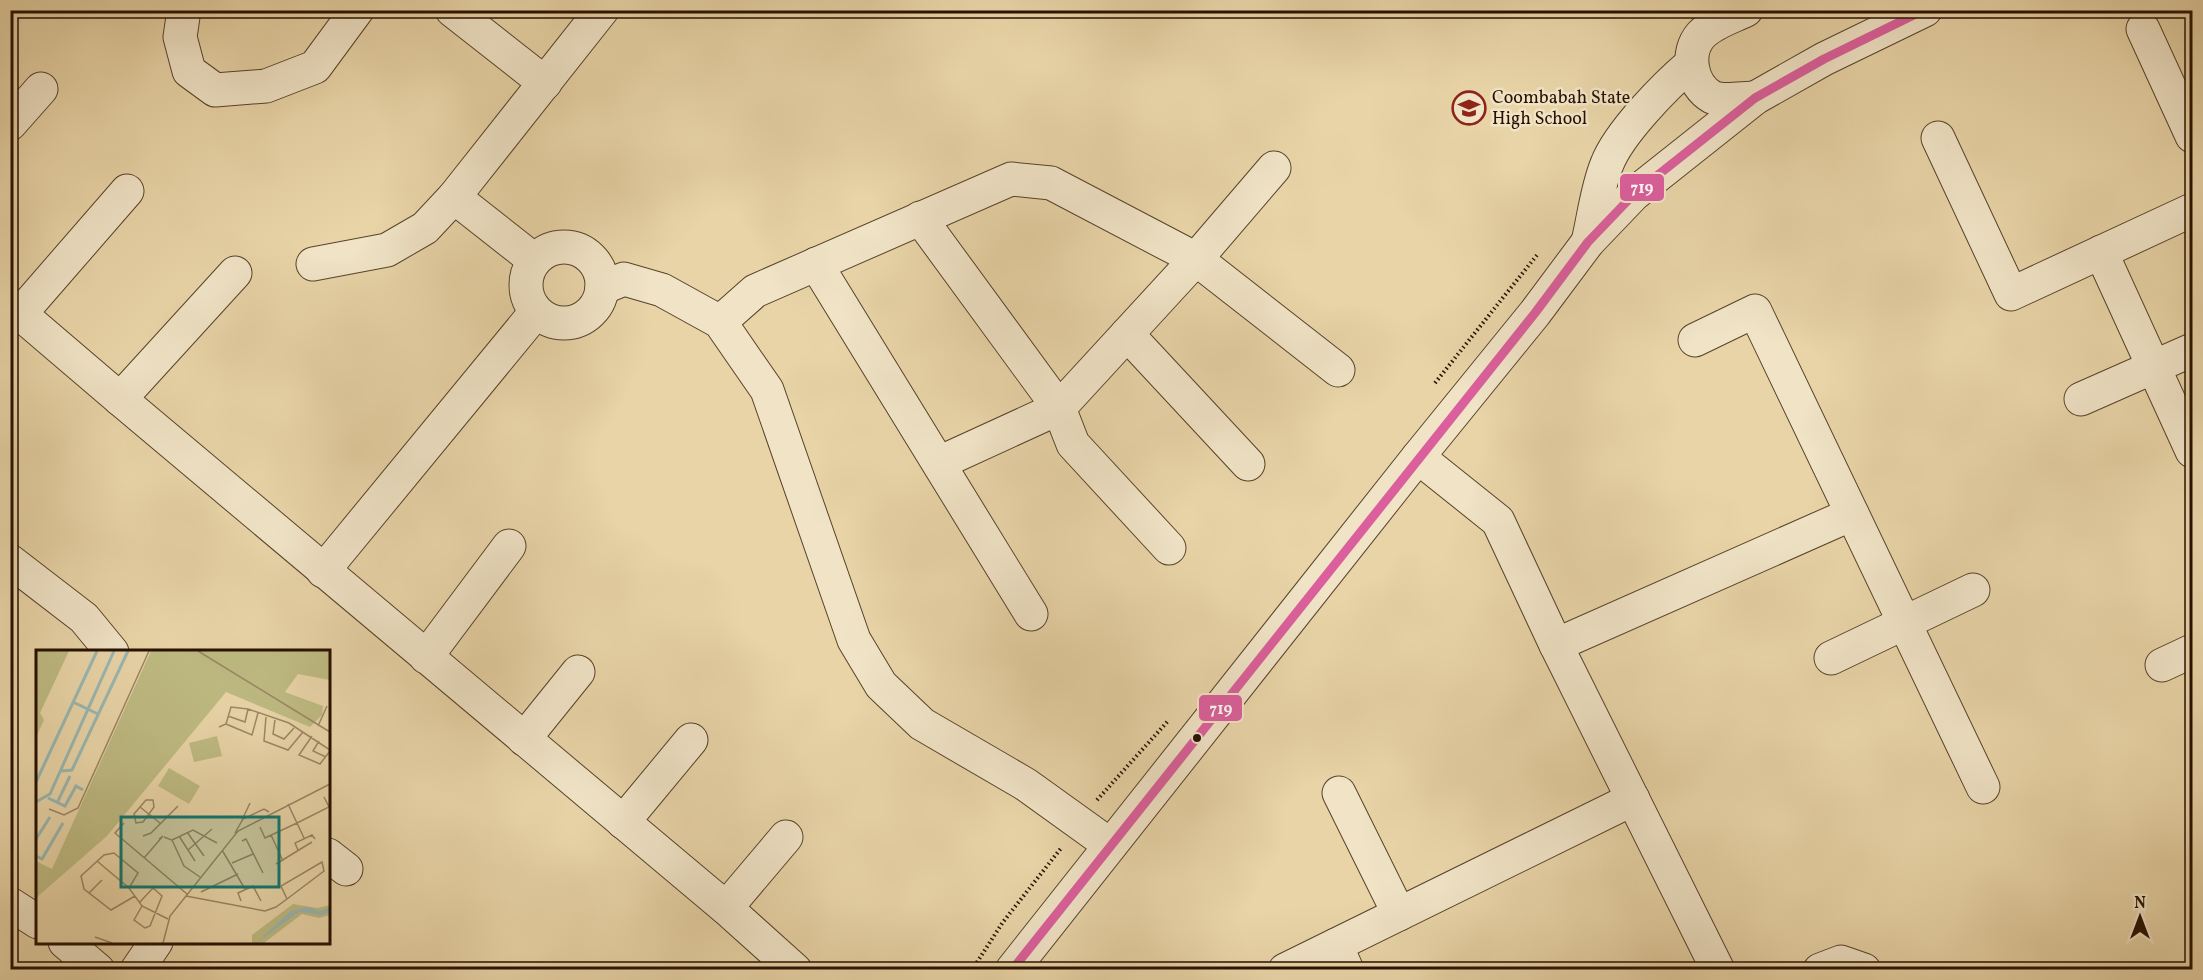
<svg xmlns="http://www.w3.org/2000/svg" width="2203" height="980" font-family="Vollkorn,serif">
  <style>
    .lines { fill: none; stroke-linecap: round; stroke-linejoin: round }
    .minor-casing { stroke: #57422a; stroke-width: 35 }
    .path { stroke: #271100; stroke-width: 4; stroke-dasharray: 1.5 3; stroke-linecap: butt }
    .minor { stroke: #f0e3c6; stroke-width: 33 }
    .bus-1-casing { stroke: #f0e3c6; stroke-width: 14 }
    .bus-1 { stroke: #db5f9c; stroke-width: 9 }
    .bus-dot { fill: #271100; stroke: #f0e3c6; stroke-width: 2 }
    .labels { text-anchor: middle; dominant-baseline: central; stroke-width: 5; stroke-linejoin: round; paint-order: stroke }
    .poi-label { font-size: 18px; fill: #271100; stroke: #f0e3c6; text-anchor: start }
    .inset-river { fill: none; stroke: #99b7b1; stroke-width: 3 }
    .inset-road { fill: none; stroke: #9b8664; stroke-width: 1.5 }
    .view { fill: #0f766e; fill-opacity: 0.15; stroke: #0f766e; stroke-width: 3 }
    .inset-edge { fill: none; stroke: #271100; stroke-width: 3 }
    .line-badge { stroke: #f0e3c6; stroke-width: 2 }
    .badge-label { font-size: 16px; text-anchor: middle; font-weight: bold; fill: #fff }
  </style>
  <rect width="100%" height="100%" fill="#e8d4a7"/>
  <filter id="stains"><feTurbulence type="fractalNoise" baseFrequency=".00333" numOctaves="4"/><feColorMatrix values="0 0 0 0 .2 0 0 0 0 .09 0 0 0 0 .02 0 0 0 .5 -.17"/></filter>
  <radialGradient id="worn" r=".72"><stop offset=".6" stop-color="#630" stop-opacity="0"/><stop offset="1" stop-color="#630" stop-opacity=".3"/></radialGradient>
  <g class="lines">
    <g class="minor-casing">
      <g id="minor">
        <polyline points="184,10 180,37 189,71 215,90 266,86 315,67 357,10"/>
        <polyline points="452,10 545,83"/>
        <path d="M1746,10C1732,17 1712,23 1701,35C1685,53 1691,85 1712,97C1722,102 1743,98 1755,98"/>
        <polyline points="2143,29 2192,136"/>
        <polyline points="10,124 41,89"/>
        <polyline points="1938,138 2011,294 2192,210"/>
        <polyline points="454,197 534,260"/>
        <polyline points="920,218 1059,408 1073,444 1169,548"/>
        <path d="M1588,242C1594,217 1597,188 1607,164C1619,133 1665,86 1691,64"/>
        <circle cx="564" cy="285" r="38"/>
        <polyline points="2101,252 2192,451"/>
        <polyline points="313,264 387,250 425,228 454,197 602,10"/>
        <polyline points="816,264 1031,614"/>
        <polyline points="602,288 624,279 662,290 720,322 767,390 854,640 881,685 922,724 1025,784 1110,845"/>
        <polyline points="10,305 120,399 726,908 795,970"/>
        <polyline points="21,313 127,191"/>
        <polyline points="720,322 755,291 1011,179 1051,183 1196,259 1338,370"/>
        <polyline points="1127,334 1248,464"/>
        <polyline points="1695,340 1755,311 1983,787"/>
        <polyline points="120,399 235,273"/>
        <polyline points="2081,399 2192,350"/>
        <polyline points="1418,457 1498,521 1556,645 1718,970"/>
        <polyline points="939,463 1059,408 1196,259 1274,168"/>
        <polyline points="10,561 84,618 112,652"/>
        <polyline points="323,571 536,312"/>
        <polyline points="1556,645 1852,514"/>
        <polyline points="426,657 509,546"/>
        <polyline points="1831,658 1973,590"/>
        <polyline points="2162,665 2192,651"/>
        <polyline points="524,739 578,672"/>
        <polyline points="1339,793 1399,914"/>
        <polyline points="623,822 691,740"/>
        <polyline points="328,855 346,869"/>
        <polyline points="10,904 38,922"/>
        <polyline points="726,908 786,837"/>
        <polyline points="65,942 98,970"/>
        <polyline points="1336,945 1347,970"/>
        <polyline points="137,970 156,942"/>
        <polyline points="1012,970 1418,457 1535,313 1588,242 1634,194 1755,98 1824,59 1925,10"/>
        <polyline points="1285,970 1633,799"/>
        <polyline points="1820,970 1841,962 1864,970"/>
      </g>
    </g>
    <g class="path">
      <polyline points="1435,383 1537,255"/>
      <polyline points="1097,800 1168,721"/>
      <polyline points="972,970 1003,922 1062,847"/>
    </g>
    <use href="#minor" class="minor"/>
    <g class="bus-1-casing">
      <polyline id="bus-1" points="1012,970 1535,313 1588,242 1634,194 1755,98 1824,59 1924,10"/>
    </g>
    <use href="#bus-1" class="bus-1"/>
  </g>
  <defs>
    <g id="school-ring" transform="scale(1.725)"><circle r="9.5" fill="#f0e3c6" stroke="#8f2418" stroke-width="1.5"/><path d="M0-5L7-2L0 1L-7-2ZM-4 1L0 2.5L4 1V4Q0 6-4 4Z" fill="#8f2418"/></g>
  </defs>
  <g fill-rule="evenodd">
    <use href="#school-ring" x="1469" y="108"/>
  </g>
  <circle class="bus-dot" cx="1197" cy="738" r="5"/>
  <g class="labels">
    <g class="poi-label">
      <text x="1492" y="98">Coombabah State<tspan x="1492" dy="21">High School</tspan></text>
    </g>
  </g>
  <g transform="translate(36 650)">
    <rect width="294" height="294" fill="#e8d4a7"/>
    <path d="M0,1H33L4,63L8,70L0,87ZM115,1H294V30L262,24L249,42L287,56L286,65L274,77L190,42L71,186L0,248V211L16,219ZM181,86L186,106L158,112L153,93ZM133,118L164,136L153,154L122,136ZM257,254L281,258L294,255V265L283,268L266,264L228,293H216V285Z" fill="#beba82"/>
    <path d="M272,257L284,261L294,257V262L286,265L263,262L220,293L255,261Z" fill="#99b7b1"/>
    <path class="inset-river" d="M37,52L62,64M25,121L36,120L92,1M0,132L61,1M12,148L29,156L40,136L47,140M0,152L14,144L78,1M21,153L34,126M0,189L14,167M0,206L6,209L27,173"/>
    <path class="inset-road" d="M162,1L294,82M192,66L209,72L212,59M230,67L228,91L252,100L267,82M239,70L237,84L248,89L258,78M190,74L216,85L222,63M282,76L291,56M183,77L190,74L195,57L212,59L253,73L294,100M276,86L263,105L284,114L294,101M283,91L277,101L290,107M110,150H117L118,157L107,172L100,173L98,164ZM252,154L268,188M104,157L124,173M13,159L28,165L42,158L113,1M206,170L214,153M88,173L79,183L151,244M224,177L229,188L261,173L293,157L288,147M151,182L168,206M199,183L207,169L228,159L233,162M235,185L247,211M107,186L115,183L142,156M143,186L159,211M128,187L136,190L148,216L164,227M136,190L157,180L181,193M206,191L210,189L227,223M152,200L176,179M186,200L209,239M262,200L259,193L276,185L279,189M108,208L127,186L123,189M61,211L93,238L106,256L132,269M196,213L217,204M240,214L276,192M93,238L102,223L78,203L68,205L45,226L48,239L75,260L99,246M165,242L202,224M53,243L66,230M150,246L229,261L240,257L251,249L288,221L286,212L245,236L251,249M205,251L202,243L217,236L225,251M103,253L117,238L126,246L114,276L109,278L98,270L106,256M59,287L76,293M127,293L134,266L202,181L294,134"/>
    <path class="view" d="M85,167H243V237H85Z"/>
    <rect width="294" height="294" class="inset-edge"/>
  </g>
  <g class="line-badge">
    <rect x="1619" y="173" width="46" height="29" rx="6" fill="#db5f9c"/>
    <rect x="1198" y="694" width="45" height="28" rx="6" fill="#db5f9c"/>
  </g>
  <g class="badge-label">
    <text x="1642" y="193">719</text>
    <text x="1221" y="714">719</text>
  </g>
  <rect width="2203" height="980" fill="none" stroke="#e8d4a7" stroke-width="36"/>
  <rect x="12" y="12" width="2179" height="956" fill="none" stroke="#271100" stroke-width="3"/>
  <rect x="18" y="18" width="2167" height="944" fill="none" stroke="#271100" stroke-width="1.5"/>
  <g transform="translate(2140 917)" stroke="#f0e3c6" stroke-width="4.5" paint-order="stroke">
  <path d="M0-4.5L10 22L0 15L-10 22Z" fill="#271100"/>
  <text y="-9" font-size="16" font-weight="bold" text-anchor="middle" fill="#271100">N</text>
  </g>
  <rect width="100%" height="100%" filter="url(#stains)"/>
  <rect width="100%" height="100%" fill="url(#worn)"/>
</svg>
